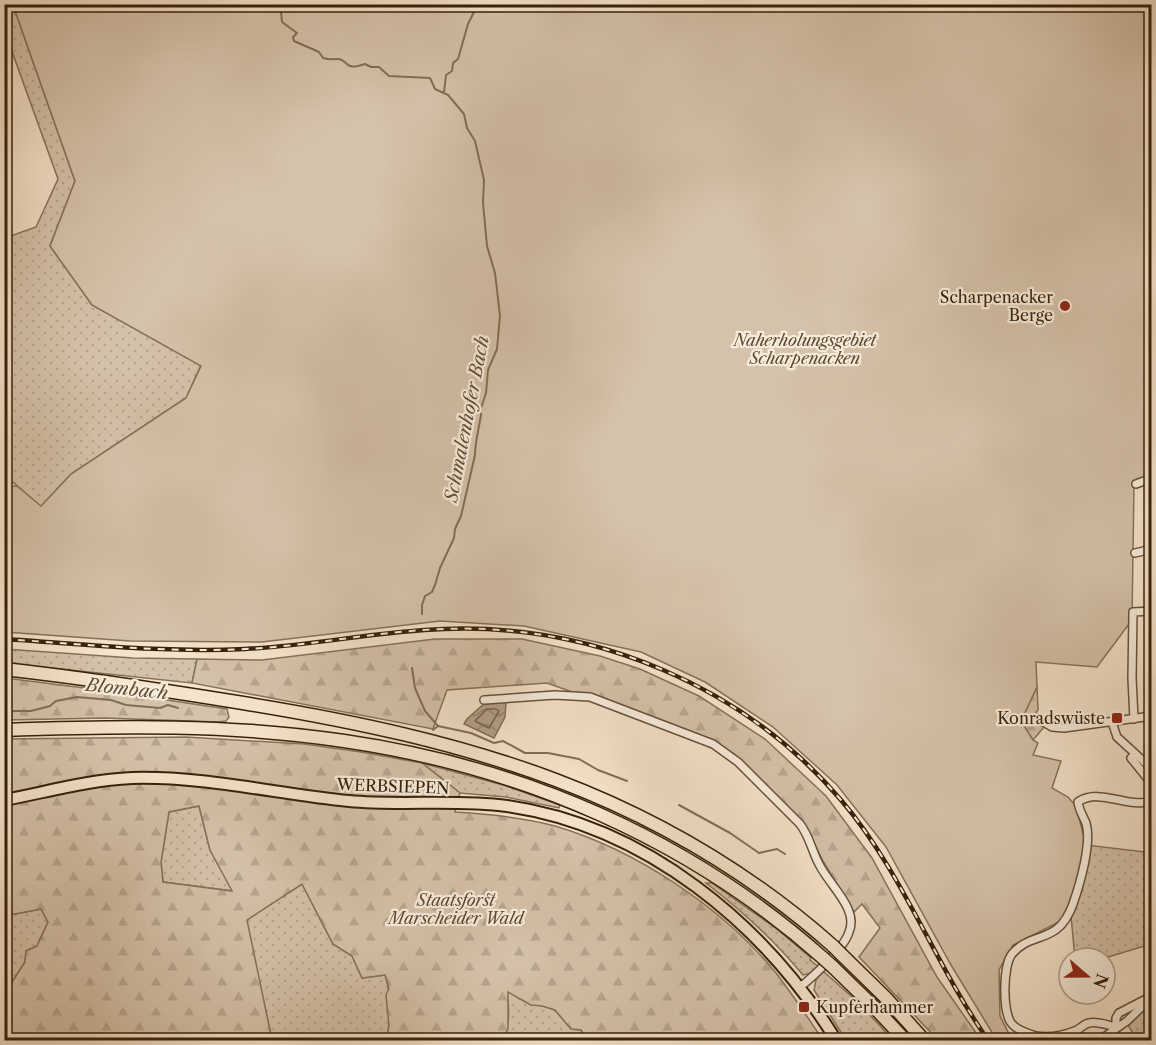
<svg xmlns="http://www.w3.org/2000/svg" width="1156" height="1045" font-family="'Libre Caslon Text',serif">
  <style>
    .grass { fill: url(#grass-dots); stroke: #86725a; stroke-width: 1.5 }
    .forest { fill: url(#forest-firs); stroke: #86725a; stroke-width: 1.5; fill-rule: evenodd }
    .park { fill: #d5c2aa; stroke: #86725a; stroke-width: 1.5 }
    .water { fill: url(#water-waves); stroke: #826e56; stroke-width: 1.5 }
    .lines { fill: none; stroke-linecap: round; stroke-linejoin: round }
    .shore { stroke: #756149; stroke-width: 1.5 }
    .stream { stroke: #826e56; stroke-width: 2 }
    .minor-casing { stroke: #66523a; stroke-width: 10 }
    .primary-casing { stroke: #362109; stroke-width: 14 }
    .motorway-casing { stroke: #362109; stroke-width: 15 }
    .minor { stroke: #f8eddd; stroke-width: 7 }
    .primary { stroke: #f5e3cb; stroke-width: 10 }
    .motorway { stroke: #f5e3cb; stroke-width: 12 }
    .rail-casing { stroke: #362109; stroke-width: 4.5 }
    .rail { stroke: #f8eddd; stroke-width: 2; stroke-dasharray: 7; stroke-linecap: butt }
    .motorway-bridge-casing { stroke: #362109; stroke-width: 15; stroke-linecap: butt }
    .motorway-bridge { stroke: #f5e3cb; stroke-width: 12 }
    .poi-dot { fill: #8f2418; stroke: #f8eddd; stroke-width: 2 }
    .labels { text-anchor: middle; dominant-baseline: central; stroke-width: 4.5; stroke-linejoin: round; paint-order: stroke }
    .poi-label { font-size: 16px; fill: #362109; stroke: #f8eddd; text-anchor: end }
    .park-label { font-size: 16px; font-style: italic; fill: #5e4931; stroke: #f8eddd }
    .street-label { font-size: 16px; fill: #362109; stroke: #f8eddd }
    .water-label { font-size: 18px; font-style: italic; fill: #624e36; stroke: #f8eddd }
  </style>
  <defs>
    <pattern id="grass-dots" width="8" height="8" patternUnits="userSpaceOnUse" patternTransform="scale(1.5)"><rect width="8" height="8" fill="#d5c2aa"/><path d="M2 2h.1M6 6h.1" fill="none" stroke="#b7a691" stroke-width="1.8" stroke-linecap="round"/></pattern>
    <pattern id="forest-firs" width="22" height="20" patternUnits="userSpaceOnUse" patternTransform="scale(1.5)"><rect width="22" height="20" fill="#d5c2aa"/><path d="M5 1l3.5 6h-7zM16 11l3.5 6h-7z" fill="#b7a691"/></pattern>
    <pattern id="water-waves" width="16" height="10" patternUnits="userSpaceOnUse" patternTransform="scale(1.5)"><rect width="16" height="10" fill="#b4a189"/><path d="M0 5q4-4 8 0t8 0" fill="none" stroke="#93836e"/></pattern>
  </defs>
  <rect width="100%" height="100%" fill="#f5e3cb"/>
  <filter id="stains"><feTurbulence type="fractalNoise" baseFrequency=".00333" numOctaves="4"/><feColorMatrix values="0 0 0 0 .2 0 0 0 0 .09 0 0 0 0 .02 0 0 0 .5 -.17"/></filter>
  <radialGradient id="worn" r=".72"><stop offset=".6" stop-color="#630" stop-opacity="0"/><stop offset="1" stop-color="#630" stop-opacity=".3"/></radialGradient>
  <g class="grass">
    <polygon points="5,5 13,5 75,181 50,246 92,305 201,365 186,398 71,474 41,507 5,475 5,238 36,227 58,179 5,32"/>
    <polygon points="4,649 133,658 197,659 192,683 5,663"/>
    <polygon points="422,763 503,785 560,805 559,808 506,797 460,793"/>
    <polygon points="199,806 210,850 233,891 163,882 161,862 169,812"/>
    <polygon points="1151,832 1151,944 1105,958 1075,958 1071,916 1086,845 1145,852"/>
    <path d="M706,883H712L777,929L811,958L810,960L819,967L811,973L803,975C775,941 741,910 706,883Z"/>
    <path d="M302,884L333,944L352,956L362,978L385,975C392,996 391,1019 386,1040H272L246,920Z"/>
    <polygon points="41,909 48,922 37,946 26,951 25,962 5,993 5,913 15,914"/>
    <polygon points="823,971 859,1003 893,1040 846,1040 814,990 816,980"/>
    <path d="M507,991L531,1005H542L555,1010L571,1029L581,1030L587,1040H502C511,1024 509,1009 507,991Z"/>
    <polygon points="1151,1000 1151,1040 1137,1040 1128,1025"/>
  </g>
  <g class="forest">
    <polygon points="435,639 522,639 600,656 640,669 699,696 765,739 826,796 872,858 937,977 981,1040 938,1040 859,957 880,928 862,904 854,912 823,861 807,829 724,747 716,742 601,697 575,693 547,683 447,690 433,729 192,683 197,659 262,660"/>
    <polygon points="5,678 93,689 227,709 229,717 226,721 218,722 105,718 5,720"/>
    <polygon points="1037,687 1038,710 1032,717 1036,723 1044,727 1033,740 1021,721"/>
    <path d="M186,737L304,744L361,752L422,763L460,793L455,812C489,814 522,817 555,826C636,850 722,907 776,973C793,995 808,1018 823,1040H587L581,1030L571,1029L555,1010L542,1006L531,1005L508,992V1029L502,1040H386L389,1026L386,995L389,988L385,975L362,978L352,956L333,944L302,884L247,920L272,1040H5V993L25,962L26,951L37,946L48,922L41,909L15,914L5,913L4,739ZM199,806L210,850L232,891L163,882L161,862L169,812Z"/>
  </g>
  <polygon class="park" points="13,5 1151,5 1151,476 1134,484 1132,620 1097,667 1036,662 1037,687 1021,721 1033,740 1038,743 1033,755 1061,761 1052,788 1068,797 1076,806 1086,845 1071,916 1013,945 999,970 1000,1016 1012,1040 998,1040 993,1034 951,965 886,847 837,785 773,727 705,682 641,652 524,626 440,621 262,642 130,641 5,632 4,487 17,486 41,506 71,474 186,398 201,366 92,305 50,246 75,181"/>
  <polygon class="water" points="506,702 505,717 494,738 464,724 467,719 485,703"/>
  <g class="lines">
    <polygon class="shore" points="487,709 496,709 499,711 489,728 475,721"/>
    <g class="stream">
      <path d="M271,4L281,12L282,22L297,33L293,37L294,41L319,52L323,58C329,60 331,59 338,59C344,59 345,64 350,66C355,68 360,65 365,64L371,67H379L389,76L430,78L435,89L448,95L464,114L467,128L475,141L484,180L483,203L487,246L495,273L500,316L497,349L488,370L486,393L480,411L481,415C479,428 475,442 475,455L461,516L455,529L454,538L440,568L435,585L432,592L425,596L422,605V614"/>
      <polyline points="444,92 446,75 452,71 453,63 458,59 468,24 478,4"/>
      <polyline points="412,668 415,688 425,711 438,726"/>
      <polyline points="4,711 31,711 50,706 56,701 77,697 111,700 126,705 160,708 168,705 178,708"/>
      <polyline points="433,730 438,726 471,733 494,743 503,741 525,753 548,753 579,759 598,770 627,781"/>
      <polyline points="679,805 730,833 759,853 777,849 785,854"/>
      <polyline points="869,1040 872,1036"/>
    </g>
    <g class="minor-casing">
      <g id="minor">
        <polyline points="1136,484 1152,478"/>
        <polyline points="1135,553 1148,550 1152,551"/>
        <path d="M484,700L555,695L590,697L713,744L738,762L800,824C810,837 812,852 820,866C828,881 841,893 848,909C851,916 852,925 849,932C845,947 813,977 800,987"/>
        <polyline points="1037,718 1052,727 1064,728 1152,716"/>
        <polyline points="1134,719 1132,678 1133,612 1152,611"/>
        <polyline points="1112,722 1117,737 1152,769"/>
        <polyline points="1134,755 1131,758 1152,784"/>
        <path d="M1152,801C1127,809 1100,787 1078,802C1079,810 1083,816 1086,823C1092,843 1080,884 1073,904C1058,946 1032,930 1012,954C1003,965 1002,1013 1012,1024C1017,1030 1029,1034 1036,1036C1050,1038 1065,1035 1077,1030C1081,1028 1084,1024 1089,1023C1097,1021 1107,1025 1116,1027V1018L1119,1013L1152,996"/>
        <polyline points="1100,1040 1127,1021 1152,997"/>
      </g>
    </g>
    <g class="primary-casing">
      <path id="primary" d="M4,800C47,792 88,780 132,778C205,776 277,794 349,801C401,806 454,799 507,806C646,826 764,924 836,1040"/>
    </g>
    <g class="motorway-casing">
      <g id="motorway">
        <path d="M4,669C84,678 163,690 243,703C466,739 659,792 833,946"/>
        <path d="M4,730C117,726 232,724 344,741C522,767 688,838 823,958"/>
        <polyline points="841,954 886,998 924,1040"/>
        <polyline points="833,967 874,1007 905,1040"/>
      </g>
    </g>
    <use href="#minor" class="minor"/>
    <use href="#primary" class="primary"/>
    <use href="#motorway" class="motorway"/>
    <g class="rail-casing">
      <path id="rail" d="M4,639C84,644 165,653 245,649C312,646 377,631 444,629C593,623 744,686 841,800C903,873 934,963 988,1040"/>
    </g>
    <use href="#rail" class="rail"/>
    <g class="motorway-bridge-casing">
      <g id="motorway-bridge">
        <polyline points="833,946 841,954"/>
        <polyline points="823,958 833,967"/>
      </g>
    </g>
    <use href="#motorway-bridge" class="motorway-bridge"/>
  </g>
  <g class="poi-dot">
    <circle cx="1065" cy="306" r="6"/>
    <rect x="1111" y="712" width="12" height="12" rx="3"/>
    <rect x="798" y="1001" width="12" height="12" rx="3"/>
  </g>
  <g class="labels">
    <g class="poi-label">
      <text x="1053" y="297">Scharpenacker<tspan x="1053" dy="18">Berge</tspan></text>
      <text x="1105" y="718">Konradswüste</text>
      <text x="816" y="1007" text-anchor="start">Kupferhammer</text>
    </g>
    <g class="park-label">
      <text x="805" y="340">Naherholungsgebiet<tspan x="805" dy="18">Scharpenacken</tspan></text>
      <text x="456" y="900">Staatsforst<tspan x="456" dy="18">Marscheider Wald</tspan></text>
    </g>
    <g class="street-label">
      <text transform="translate(393 786) rotate(2)">WERBSIEPEN</text>
    </g>
    <g class="water-label">
      <text transform="translate(467 419) rotate(-79)">Schmalenhofer Bach</text>
      <text transform="translate(127 689) rotate(6)">Blombach</text>
    </g>
  </g>
  <rect width="1156" height="1045" fill="none" stroke="#f5e3cb" stroke-width="24"/>
  <rect x="6" y="6" width="1144" height="1033" fill="none" stroke="#362109" stroke-width="3"/>
  <rect x="12" y="12" width="1132" height="1021" fill="none" stroke="#362109" stroke-width="1.5"/>
  <g transform="translate(1087 976) rotate(110)"><circle r="28" fill="#f8eddd" stroke="#aa9b88" stroke-width="1.5"/>
  <path d="M0-4.5L10 22L0 15L-10 22Z" fill="#8f2418"/>
  <text y="-9" font-size="16" font-weight="bold" text-anchor="middle" fill="#362109">N</text>
  </g>
  <rect width="100%" height="100%" filter="url(#stains)"/>
  <rect width="100%" height="100%" fill="url(#worn)"/>
</svg>
